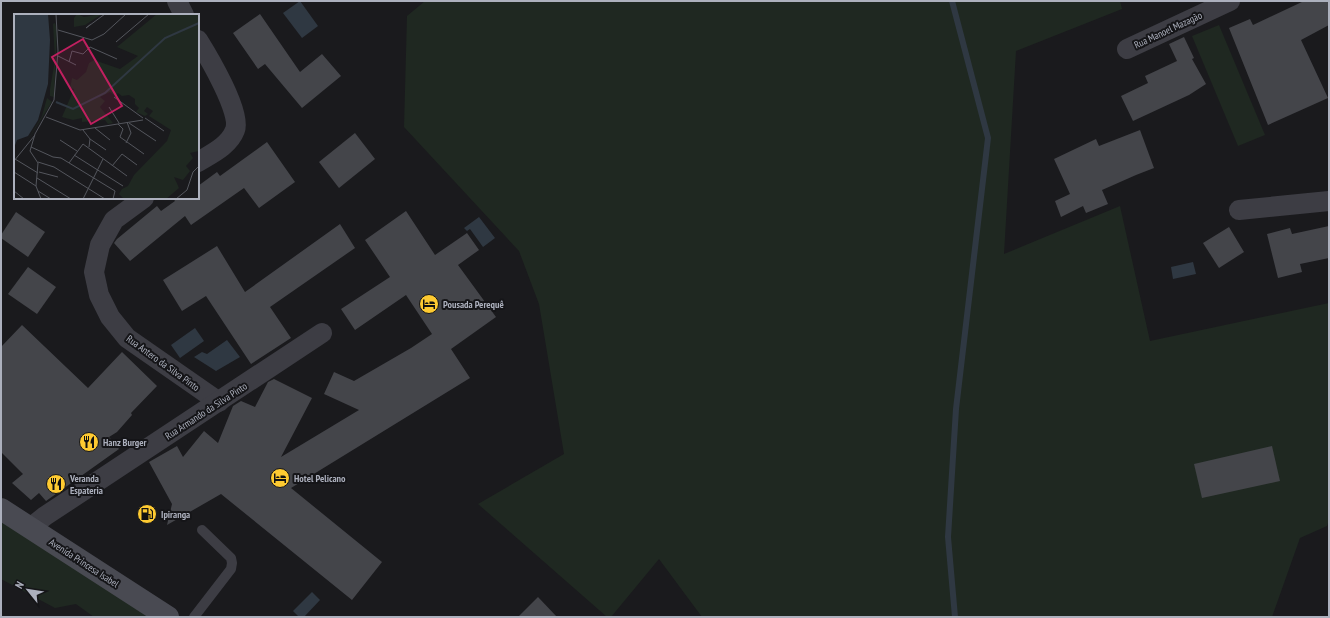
<svg xmlns="http://www.w3.org/2000/svg" width="1330" height="618" font-family="'PT Sans Narrow',sans-serif">
  <style>
    .green { fill: #1f2821 }
    .water { fill: #2f3842 }
    .lines { fill: none; stroke-linecap: round; stroke-linejoin: round }
    .stream { stroke: #2f3842; stroke-width: 6 }
    .building { fill: #44454a }
    .lane { stroke: #3d3d44; stroke-width: 10 }
    .street { stroke: #3d3d44; stroke-width: 20 }
    .secondary { stroke: #494a52; stroke-width: 22 }
    .labels { text-anchor: middle; dominant-baseline: central; stroke-width: 4; stroke-linejoin: round; paint-order: stroke }
    .street-label { font-size: 10px; fill: #acb0bd; stroke: #151518 }
    .poi-label { font-size: 10px; font-weight: bold; fill: #acb0bd; stroke: #151518; text-anchor: start }
    .inset-river { fill: none; stroke: #2f3842; stroke-width: 2 }
    .inset-road { fill: none; stroke: #54565d; stroke-width: 1 }
    .view { fill: #c12060; fill-opacity: 0.15; stroke: #c12060; stroke-width: 2 }
    .inset-edge { fill: none; stroke: #acb0bd; stroke-width: 2 }
  </style>
  <rect width="100%" height="100%" fill="#1a1a1d"/>
  <g class="green">
    <polygon points="425,1 1120,1 1122,9 1016,51 1004,254 1120,206 1150,341 1329,303 1329,520 1327,526 1300,538 1272,617 702,617 659,559 611,617 607,617 478,504 564,454 539,304 519,251 404,127 407,16"/>
    <polygon points="1219,25 1265,135 1238,146 1192,36"/>
    <polygon points="1,518 160,617 94,617 76,604 55,608 1,579"/>
  </g>
  <g class="water">
    <polygon points="300,1 318,26 302,38 283,13"/>
    <polygon points="479,217 495,238 483,247 470,229 467,231 464,228"/>
    <polygon points="1193,262 1196,274 1173,279 1171,267"/>
    <polygon points="195,328 204,341 180,358 171,345"/>
    <polygon points="227,340 240,357 216,371 194,357 202,352 207,354"/>
    <polygon points="312,592 320,600 304,617 299,617 293,611"/>
  </g>
  <g class="lines">
    <polyline class="stream" points="952,1 988,138 956,409 948,537 955,617"/>
  </g>
  <g class="building">
    <polygon points="1304,1 1329,1 1329,25 1301,40 1328,98 1268,125 1229,28 1250,19 1253,25"/>
    <polygon points="260,14 300,72 322,54 341,76 302,108 265,64 258,69 233,33"/>
    <polygon points="1184,37 1194,58 1192,59 1206,84 1189,95 1133,121 1121,96 1148,83 1145,76 1177,61 1169,44"/>
    <polygon points="1140,130 1154,168 1136,175 1102,190 1108,204 1086,213 1083,206 1061,217 1055,201 1070,194 1054,159 1096,139 1099,146"/>
    <polygon points="355,133 375,159 339,188 319,162"/>
    <polygon points="267,142 295,182 259,208 244,188 191,225 185,216 130,261 114,243 117,239 157,206 161,211 175,201 173,198 198,198 198,186 217,172 220,176"/>
    <polygon points="406,211 435,255 467,233 479,250 458,265 496,317 451,349 470,378 291,488 382,562 352,600 221,494 167,525 172,504 149,462 177,446 183,457 204,431 218,443 233,406 241,401 255,407 268,382 274,379 312,398 281,457 359,410 324,394 334,372 354,381 411,348 432,334 406,295 355,330 341,309 390,277 365,240"/>
    <polygon points="16,212 45,232 28,257 1,238 1,235"/>
    <polygon points="340,224 355,248 270,307 291,338 251,364 206,296 182,311 163,280 217,246 245,292"/>
    <polygon points="1329,226 1329,258 1300,264 1302,272 1278,278 1267,234 1290,228 1292,234"/>
    <polygon points="1229,227 1244,252 1219,268 1203,243"/>
    <polygon points="28,267 56,287 37,314 8,294"/>
    <polygon points="22,325 88,388 122,352 157,386 131,413 132,415 117,432 109,437 119,449 46,501 39,493 31,500 12,483 23,474 1,452 1,347"/>
    <polygon points="1272,446 1280,481 1202,498 1194,464"/>
    <polygon points="538,597 557,617 518,617"/>
  </g>
  <g class="lines">
    <polyline class="lane" points="194,617 231,569 232,563 231,558 202,530"/>
    <g class="street">
      <polyline points="177,1 184,15"/>
      <path d="M198,40C208,56 242,113 235,130C229,146 211,154 198,162"/>
      <polyline points="1127,49 1230,1"/>
      <polyline points="144,198 114,220 100,245 94,272 99,295 110,317 127,338 219,402"/>
      <polyline points="1239,210 1329,201"/>
      <polyline points="30,528 45,516 322,333"/>
    </g>
    <polyline class="secondary" points="1,509 168,617"/>
  </g>
  <defs>
    <g id="hotel-disc" transform="scale(1)"><circle r="9.5" fill="#feca31" stroke="#151518"/><path d="M-6-4.5h1.5V1H6V5H4.5V3h-9V5H-6ZM-4 0a1.8 1.8 0 1 1 3.6 0ZM.5 0V-2.5h3Q6-2.5 6 0Z" fill="#111"/></g>
    <g id="restaurant-disc" transform="scale(1)"><circle r="9.5" fill="#feca31" stroke="#151518"/><path d="M-5-6h1v4h1v-4h1v4h1v-4h1v5L-1.5 .5V6h-2V.5L-5-1ZM5-6V6H3V1.5H1.5Q1.5-4 5-6Z" fill="#111"/></g>
    <g id="fuel-disc" transform="scale(1)"><circle r="9.5" fill="#feca31" stroke="#151518"/><path d="M-5.5-6h7V0h2V4h1.3V-2.5L3-4.5l.8-.8L6-3V5H2.5V1h-1V6h-7ZM-4.2-4.7v3.2H.2V-4.7Z" fill="#111"/></g>
  </defs>
  <g fill-rule="evenodd">
    <use href="#hotel-disc" x="429" y="304"/>
    <use href="#restaurant-disc" x="89" y="442"/>
    <use href="#hotel-disc" x="280" y="478"/>
    <use href="#restaurant-disc" x="56" y="484"/>
    <use href="#fuel-disc" x="147" y="514"/>
  </g>
  <g class="labels">
    <g class="street-label">
      <text transform="translate(1168 30) rotate(-25)">Rua Manoel Mazagão</text>
      <text transform="translate(163 363) rotate(36)">Rua Antero da Silva Pinto</text>
      <text transform="translate(206 411) rotate(-33)">Rua Armando da Silva Pinto</text>
      <text transform="translate(84 563) rotate(33)">Avenida Princesa Isabel</text>
    </g>
    <g class="poi-label">
      <text x="443" y="304">Pousada Perequê</text>
      <text x="103" y="442">Hanz Burger</text>
      <text x="70" y="478">Veranda<tspan x="70" dy="12">Espateria</tspan></text>
      <text x="294" y="478">Hotel Pelicano</text>
      <text x="161" y="514">Ipiranga</text>
    </g>
  </g>
  <g transform="translate(14 14)">
    <rect width="185" height="185" fill="#1a1a1d"/>
    <path d="M63,0L70,3L88,0L71,11L60,13V4ZM143,0H185V137L176,139L179,144L172,152L176,157L169,166L160,163L165,174L152,185H110L105,180L108,175L114,172L120,161L153,127L157,116L135,102L139,97L133,93L130,97L134,100L131,102L122,98L125,94L121,90V85L115,81L108,82L104,79L101,82L96,78L86,83L91,87L86,93L99,109L94,110L91,106L68,108V104L59,106L48,103L60,75L56,74L58,64L63,66L72,58L75,49L80,46L106,55L124,42L103,33ZM41,9L43,16L40,83L36,82V75L41,46L39,10ZM33,84L38,88L12,129L28,102Z" fill="#1f2821"/>
    <path d="M0,0H34L36,26L34,70L24,106L14,122L3,126L0,134Z" fill="#2f3842"/>
    <path class="inset-river" d="M42,88L59,95L91,79L151,24L185,9"/>
    <path class="inset-road" d="M77,10L72,14L91,0M44,16L78,26L90,20L112,0M102,28L135,0M44,42L62,51M55,48L58,37L69,40L76,33L103,45M100,83L129,104M95,93L105,109M32,103L66,116L129,106M131,104L150,117M115,109L142,127M104,110L109,115L106,123L130,140M81,114L96,126M69,116L76,125L75,133M76,125L92,136M46,126L63,137M112,129L117,119L113,108M17,133L39,143L47,144L101,177L99,185M60,141L109,172M1,145L24,159M0,147L21,121M24,148L40,153L91,185M55,149L69,130L113,162M98,152L108,140L123,151M0,158L22,172M25,158L44,163M23,164L57,185M0,177L10,185M24,177L37,185M27,185L22,172L24,149L16,137L21,120L40,86L44,37L42,0M69,185L89,145M162,185L173,176L179,158L185,152"/>
    <path class="view" d="M69,25L108,92L77,110L38,43Z"/>
    <rect width="185" height="185" class="inset-edge"/>
  </g>
  <rect width="1330" height="618" fill="none" stroke="#acb0bd" stroke-width="4"/>
  <g transform="translate(28 590) rotate(300)" stroke="#151518" stroke-width="3" paint-order="stroke">
  <path d="M0-3L7 15L0 10L-7 15Z" fill="#acb0bd"/>
  <text y="-6" font-size="11" font-weight="bold" text-anchor="middle" fill="#acb0bd">N</text>
  </g>
</svg>
